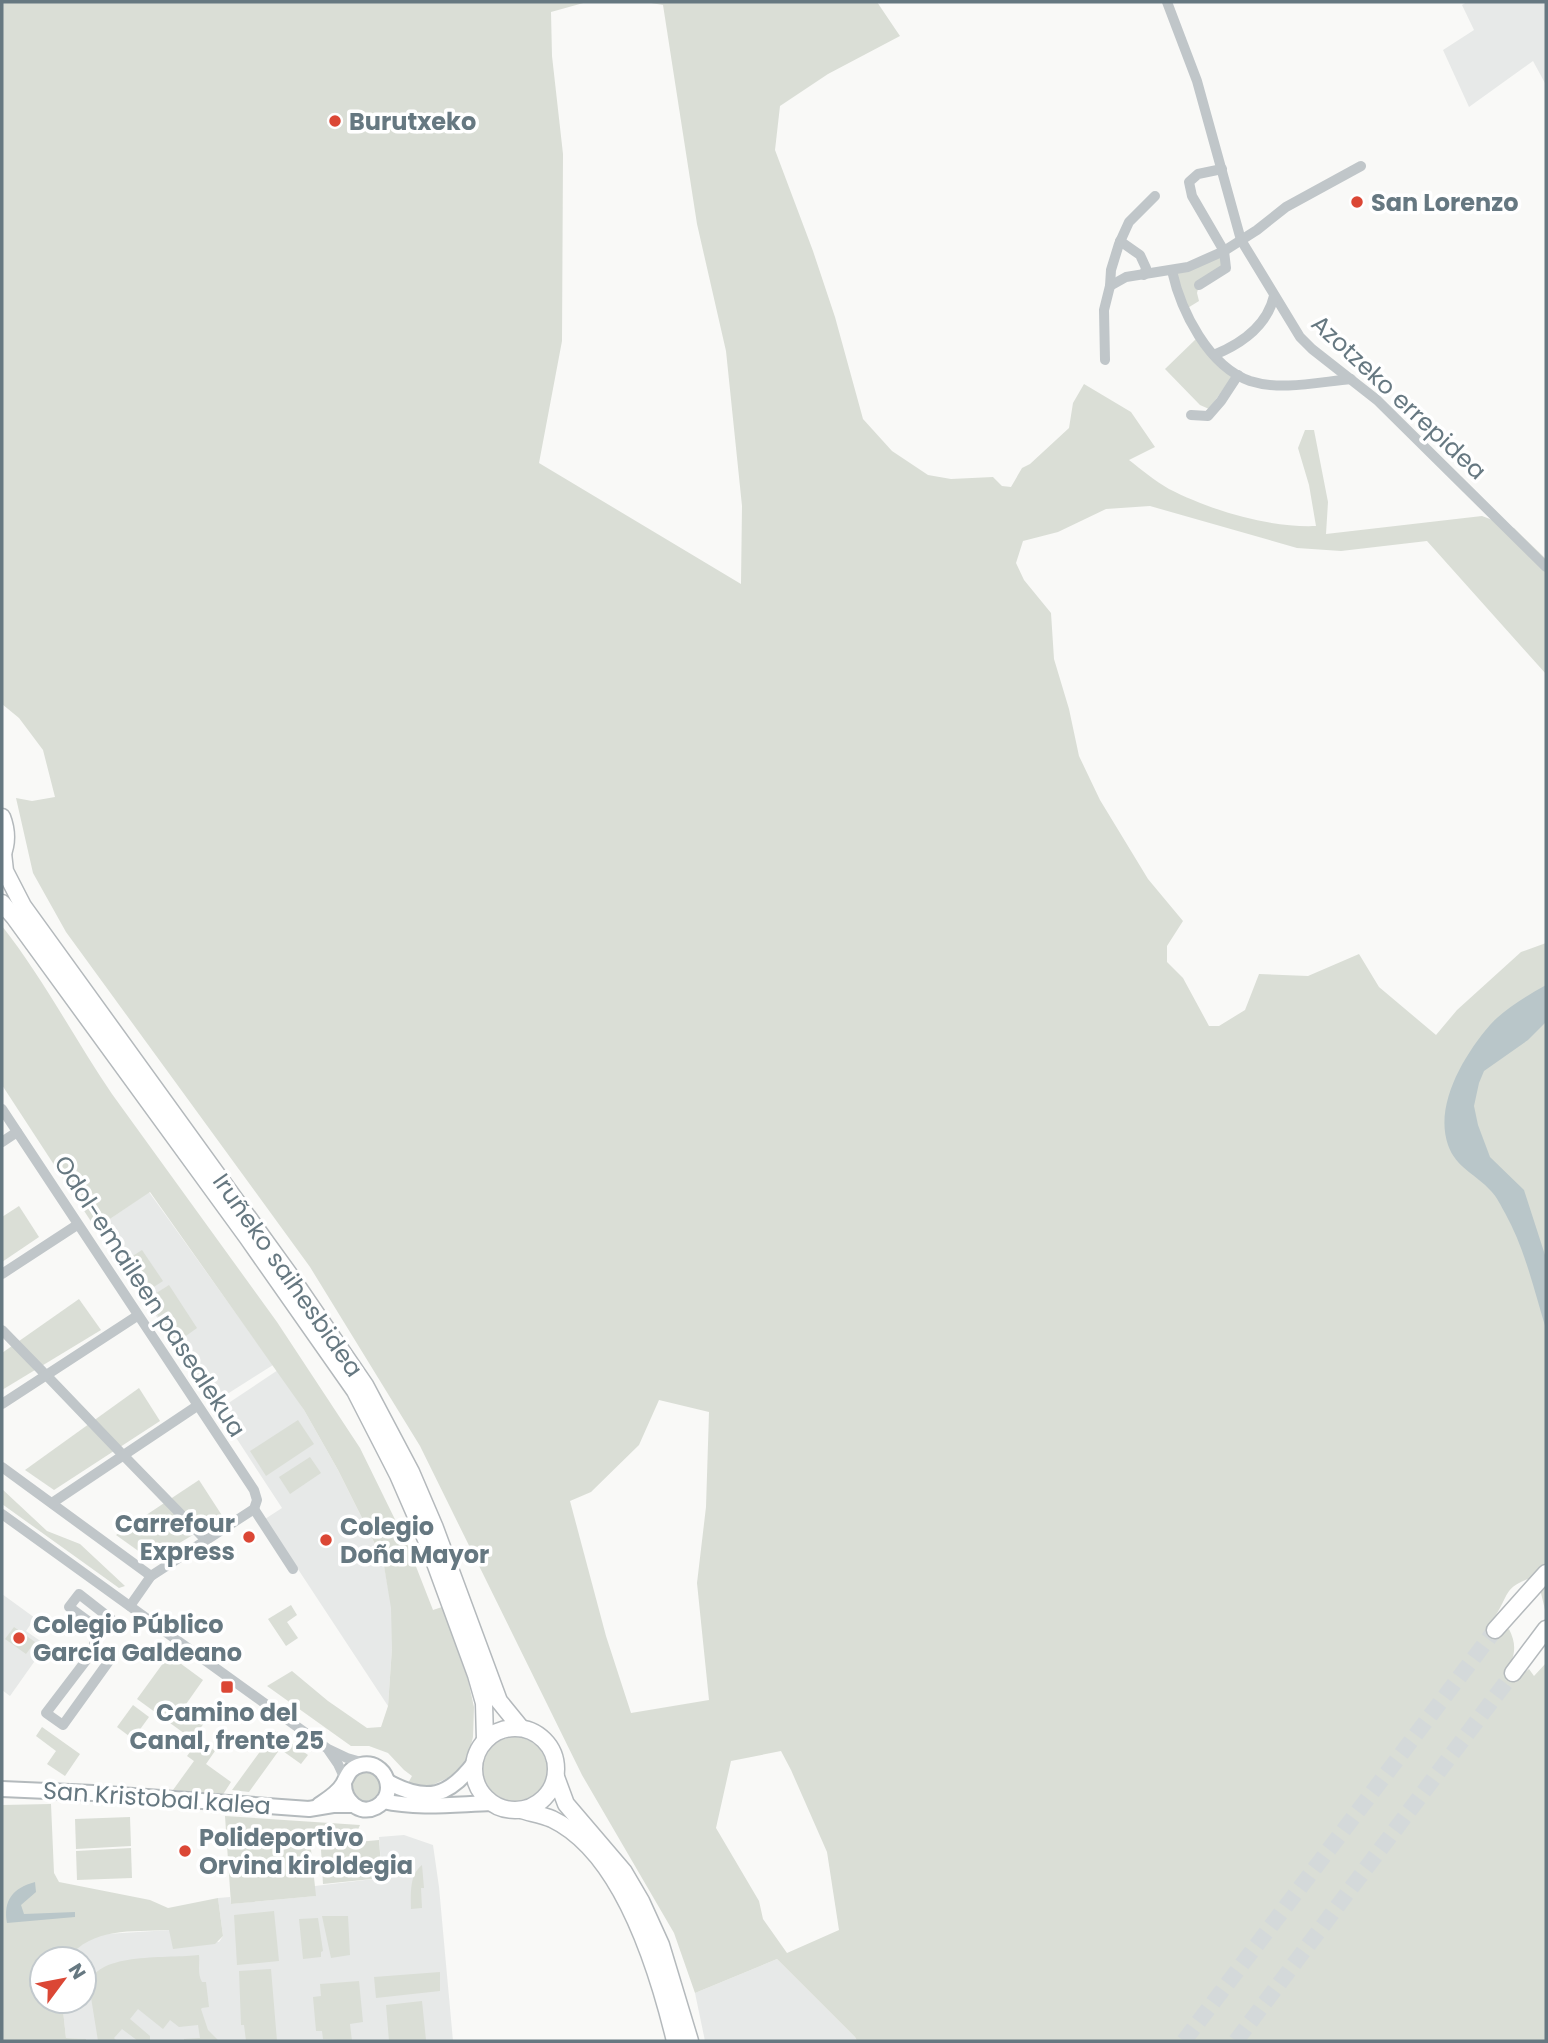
<svg xmlns="http://www.w3.org/2000/svg" width="1548" height="2043" font-family="Poppins,sans-serif">
  <style>
    .built { fill: #e7e9e8 }
    .green { fill: #daded6; fill-rule: evenodd }
    .water { fill: #b9c6c9 }
    .lines { fill: none; stroke-linecap: round; stroke-linejoin: round }
    .highway-tunnel { stroke: #d4d9da; stroke-width: 16; stroke-dasharray: 16 8; stroke-linecap: butt }
    .major-casing { stroke: #b4babd; stroke-width: 18 }
    .highway-casing { stroke: #b4b9bc; stroke-width: 19 }
    .minor { stroke: #c0c6c9; stroke-width: 10 }
    .major { stroke: #fff; stroke-width: 14 }
    .highway { stroke: #fff; stroke-width: 16 }
    .poi-dot { fill: #db4735; stroke: #fff; stroke-width: 2.5 }
    .labels { text-anchor: middle; dominant-baseline: central; stroke-width: 7; stroke-linejoin: round; paint-order: stroke }
    .poi-label { font-size: 24px; font-weight: bold; fill: #667881; stroke: #fff; text-anchor: start }
    .street-label { font-size: 24px; fill: #667881; stroke: #fff }
  </style>
  <rect width="100%" height="100%" fill="#f9f9f7"/>
  <g class="built">
    <polygon points="1467,2 1546,2 1546,85 1533,61 1469,107 1443,50 1474,30 1462,5"/>
    <polygon points="149,1192 273,1365 213,1403 98,1227"/>
    <polygon points="278,1370 304,1410 338,1470 383,1560 392,1609 392,1648 388,1706 265,1519 282,1508 218,1410"/>
    <polygon points="2,1594 35,1618 26,1631 46,1645 10,1696 2,1690"/>
    <polygon points="404,1835 433,1845 439,1887 453,2041 86,2041 85,2039 66,2038 62,2001 84,2001 84,1959 67,1959 75,1949 92,1938 106,1934 170,1930 219,1942 223,1936 218,1898 230,1897 231,1904 315,1896 315,1886 382,1878 379,1837"/>
    <polygon points="777,1959 855,2037 857,2041 705,2041 695,1993"/>
  </g>
  <g class="green">
    <path d="M2,2H587L551,12L552,56L563,154L562,341L539,463L741,584L742,506L726,351L697,224L663,5L645,2H877L900,36L828,74L780,106L775,150L813,251L835,317L863,419L892,451L928,475L951,479L993,477L1002,486L1011,487L1022,468L1030,464L1069,428L1073,403L1084,384L1131,412L1155,447L1129,460C1142,470 1155,481 1169,489C1210,510 1269,528 1316,526L1309,485L1298,448L1305,430H1314L1328,502L1326,534L1482,516L1514,528L1546,559V674L1427,541L1341,551L1297,548L1150,506L1106,509L1058,532L1023,541L1016,563L1024,580L1051,613L1054,659L1069,709L1079,756L1100,800L1148,879L1183,921L1167,946V962L1183,978L1209,1026H1219L1245,1010L1259,974L1308,976L1359,954L1379,987L1436,1035L1457,1010L1521,952L1546,943V1614L1541,1593L1531,1578C1502,1587 1509,1598 1493,1619L1495,1630L1501,1633L1509,1629C1515,1641 1516,1650 1511,1663L1520,1676L1529,1669L1534,1676L1546,1663V2041H857L855,2037L777,1959L695,1993L674,1933L582,1775L420,1446L310,1267L66,932L33,873L16,798L32,801L55,797L43,750L19,718L2,704ZM659,1400L709,1412L706,1507L697,1583L709,1700L631,1713L606,1636L570,1501L591,1492L639,1445ZM781,1751L791,1770L827,1852L839,1930L787,1953L763,1919L759,1901L716,1828L731,1761Z"/>
    <polygon points="1224,251 1226,268 1199,285 1197,293 1199,301 1186,309 1172,271"/>
    <polygon points="1198,337 1234,374 1209,409 1200,405 1165,369"/>
    <path d="M2,926C43,978 74,1038 112,1094L277,1322L360,1448L408,1546L433,1610L442,1607L468,1680L474,1707L473,1737L466,1765L450,1777L428,1787L407,1785L412,1776L404,1770L388,1753L369,1746H351L267,1686L292,1671L328,1701L367,1728L381,1727L388,1706L392,1648L391,1608L383,1560L338,1470L304,1410L150,1192L98,1227L92,1223L2,1085Z"/>
    <polygon points="19,1206 39,1237 2,1262 2,1217"/>
    <polygon points="142,1250 163,1281 146,1292 125,1261"/>
    <polygon points="169,1285 197,1328 176,1343 147,1299"/>
    <polygon points="79,1299 101,1330 2,1390 2,1353"/>
    <polygon points="139,1388 160,1421 54,1490 25,1470"/>
    <polygon points="298,1420 314,1444 266,1476 250,1451"/>
    <polygon points="310,1457 321,1473 290,1494 279,1477"/>
    <polygon points="199,1480 223,1517 151,1560 116,1535"/>
    <polygon points="2,1489 47,1531 80,1544 125,1586 119,1588 2,1504"/>
    <polygon points="291,1605 297,1615 287,1622 298,1638 286,1646 268,1619"/>
    <polygon points="14,1627 35,1642 26,1654 5,1639"/>
    <polygon points="169,1655 203,1680 184,1707 205,1722 192,1739 137,1699"/>
    <polygon points="133,1705 149,1717 133,1739 117,1727"/>
    <polygon points="42,1727 80,1754 65,1776 47,1764 56,1751 36,1736"/>
    <polygon points="275,1731 308,1755 301,1764 280,1749 249,1792 232,1790"/>
    <circle cx="515" cy="1769" r="32"/>
    <polygon points="200,1739 215,1751 206,1764 231,1782 222,1796 173,1790 194,1761 187,1756"/>
    <circle cx="366" cy="1786" r="15"/>
    <path d="M51,1804L54,1873L59,1882L150,1900L168,1908L218,1898L223,1936L215,1944L173,1949L169,1930C131,1932 93,1927 67,1959H42V2001H62L66,2038L86,2039V2041H2V1805Z"/>
    <polygon points="225,1816 360,1825 357,1832 351,1834 310,1840 316,1896 231,1904"/>
    <polygon points="130,1817 131,1846 76,1849 75,1819"/>
    <polygon points="379,1840 382,1878 323,1884 321,1850 325,1845"/>
    <polygon points="131,1848 132,1878 77,1880 76,1851"/>
    <path d="M422,1865L424,1888H421L422,1908L411,1909C411,1894 409,1875 422,1865Z"/>
    <polygon points="274,1911 279,1961 237,1965 234,1915"/>
    <polygon points="322,1916 348,1916 350,1955 331,1958"/>
    <polygon points="318,1918 323,1951 321,1952 321,1957 303,1959 299,1919"/>
    <path d="M199,1955C200,1964 197,1973 202,1982H206L209,2007L202,2008L201,2009L208,2030L219,2041H184V2039L200,2038L198,2025L179,2027L170,2020L163,2029L138,2009L130,2019L150,2036V2041H138L122,2029L114,2038L117,2041H98L89,1985C96,1951 171,1959 199,1955Z"/>
    <polygon points="271,1969 277,2041 246,2041 244,2025 241,2025 239,1971"/>
    <polygon points="440,1972 440,1991 376,1998 374,1977"/>
    <polygon points="359,1981 363,2022 350,2024 352,2041 323,2039 322,2031 316,2031 313,1997 321,1996 320,1984"/>
    <polygon points="422,2001 426,2040 441,2041 389,2041 386,2005"/>
  </g>
  <g class="water">
    <path d="M1546,985V1022L1528,1040L1484,1071L1479,1083L1474,1106L1478,1125L1490,1157L1524,1190L1545,1255L1546,1329C1534,1290 1525,1249 1505,1213C1501,1206 1497,1197 1491,1191C1476,1174 1456,1168 1448,1145C1434,1105 1464,1055 1490,1025C1503,1010 1528,995 1546,985Z"/>
    <path d="M35,1882L36,1892L21,1905L24,1914L75,1912V1917L7,1923C3,1900 13,1888 35,1882Z"/>
  </g>
  <g class="lines">
    <g class="highway-tunnel">
      <polyline points="1184,2041 1495,1630"/>
      <polyline points="1236,2041 1513,1673"/>
    </g>
    <g class="major-casing">
      <g id="major">
        <path d="M388,1782C427,1803 449,1797 475,1762"/>
        <polyline points="2,1789 93,1793 309,1809 333,1805 353,1805"/>
        <path d="M383,1801C419,1809 456,1804 492,1803"/>
        <path d="M319,1805C328,1799 338,1793 343,1784C348,1775 349,1768 361,1765C386,1759 399,1795 376,1807C359,1816 344,1800 344,1784"/>
      </g>
    </g>
    <g class="highway-casing">
      <g id="highway">
        <path d="M2,817C7,830 8,842 2,856"/>
        <polyline points="3,853 5,871 23,906 289,1274 365,1385 411,1472 435,1528 499,1701 521,1728"/>
        <polyline points="2,903 14,917 247,1237 355,1391 398,1475 428,1544 476,1675 484,1703 485,1740"/>
        <polyline points="1495,1630 1546,1573"/>
        <polyline points="1513,1673 1546,1629"/>
        <circle cx="515" cy="1769" r="41"/>
        <polyline points="556,1777 566,1804 624,1872 641,1901 661,1945 690,2041"/>
        <path d="M521,1810C531,1813 543,1815 552,1819C623,1853 658,1971 675,2041"/>
      </g>
    </g>
    <g class="minor">
      <polyline points="1167,2 1197,81 1241,240 1300,337 1312,349 1377,400 1546,567"/>
      <polyline points="1120,241 1140,255 1146,268 1144,275"/>
      <path d="M1172,271C1181,311 1208,366 1250,381C1281,391 1319,382 1351,379"/>
      <polyline points="1199,285 1226,268 1224,251 1192,196 1189,182 1198,174 1222,169"/>
      <polyline points="1110,286 1126,277 1188,267 1224,251 1257,230 1286,207 1361,166"/>
      <path d="M1214,355C1241,344 1267,326 1274,296"/>
      <polyline points="1105,360 1104,310 1110,286 1111,270 1119,244 1129,222 1155,196"/>
      <polyline points="1191,415 1208,416 1221,401 1238,375"/>
      <polyline points="2,1109 254,1490 257,1500 254,1509 151,1576 130,1606"/>
      <polyline points="2,1142 17,1132"/>
      <polyline points="2,1274 77,1225"/>
      <polyline points="2,1330 43,1372"/>
      <polyline points="49,1378 120,1452"/>
      <polyline points="2,1404 137,1316"/>
      <polyline points="126,1458 202,1536"/>
      <polyline points="2,1467 151,1576"/>
      <polyline points="52,1503 197,1406"/>
      <polyline points="254,1509 293,1569"/>
      <polyline points="2,1514 328,1749 347,1758 368,1764"/>
      <polygon points="79,1594 111,1619 103,1632 69,1607"/>
      <polyline points="94,1650 109,1661 63,1725 46,1713 94,1650 94,1644 103,1632"/>
      <polyline points="329,1751 338,1764 345,1779"/>
    </g>
    <use href="#major" class="major"/>
    <use href="#highway" class="highway"/>
  </g>
  <g class="poi-dot">
    <circle cx="335" cy="121" r="7"/>
    <circle cx="1357" cy="202" r="7"/>
    <circle cx="249" cy="1537" r="7"/>
    <circle cx="326" cy="1540" r="7"/>
    <circle cx="19" cy="1638" r="7"/>
    <rect x="220" y="1680" width="14" height="14" rx="3.5"/>
    <circle cx="185" cy="1851" r="7"/>
  </g>
  <g class="labels">
    <g class="poi-label">
      <text x="349" y="121">Burutxeko</text>
      <text x="1371" y="202">San Lorenzo</text>
      <text x="235" y="1523" text-anchor="end">Carrefour<tspan x="235" dy="28">Express</tspan></text>
      <text x="340" y="1526">Colegio<tspan x="340" dy="28">Doña Mayor</tspan></text>
      <text x="33" y="1624">Colegio Público<tspan x="33" dy="28">García Galdeano</tspan></text>
      <text x="227" y="1712" text-anchor="middle">Camino del<tspan x="227" dy="28">Canal, frente 25</tspan></text>
      <text x="199" y="1837">Polideportivo<tspan x="199" dy="28">Orvina kiroldegia</tspan></text>
    </g>
    <g class="street-label">
      <text transform="translate(1399 397) rotate(43)">Azotzeko errepidea</text>
      <text transform="translate(288 1275) rotate(55)">Iruñeko saihesbidea</text>
      <text transform="translate(150 1296) rotate(57)">Odol-emaileen pasealekua</text>
      <text transform="translate(157 1798) rotate(4)">San Kristobal kalea</text>
    </g>
  </g>
  <rect width="1548" height="2043" fill="none" stroke="#667881" stroke-width="7"/>
  <g transform="translate(63 1980) rotate(58)"><circle r="33" fill="#ffffff" stroke="#c2c9cd" stroke-width="2"/>
  <path d="M0-5L12 26L0 18L-12 26Z" fill="#db4735"/>
  <text y="-10" font-size="19" font-weight="bold" text-anchor="middle" fill="#667881">N</text>
  </g>
</svg>
